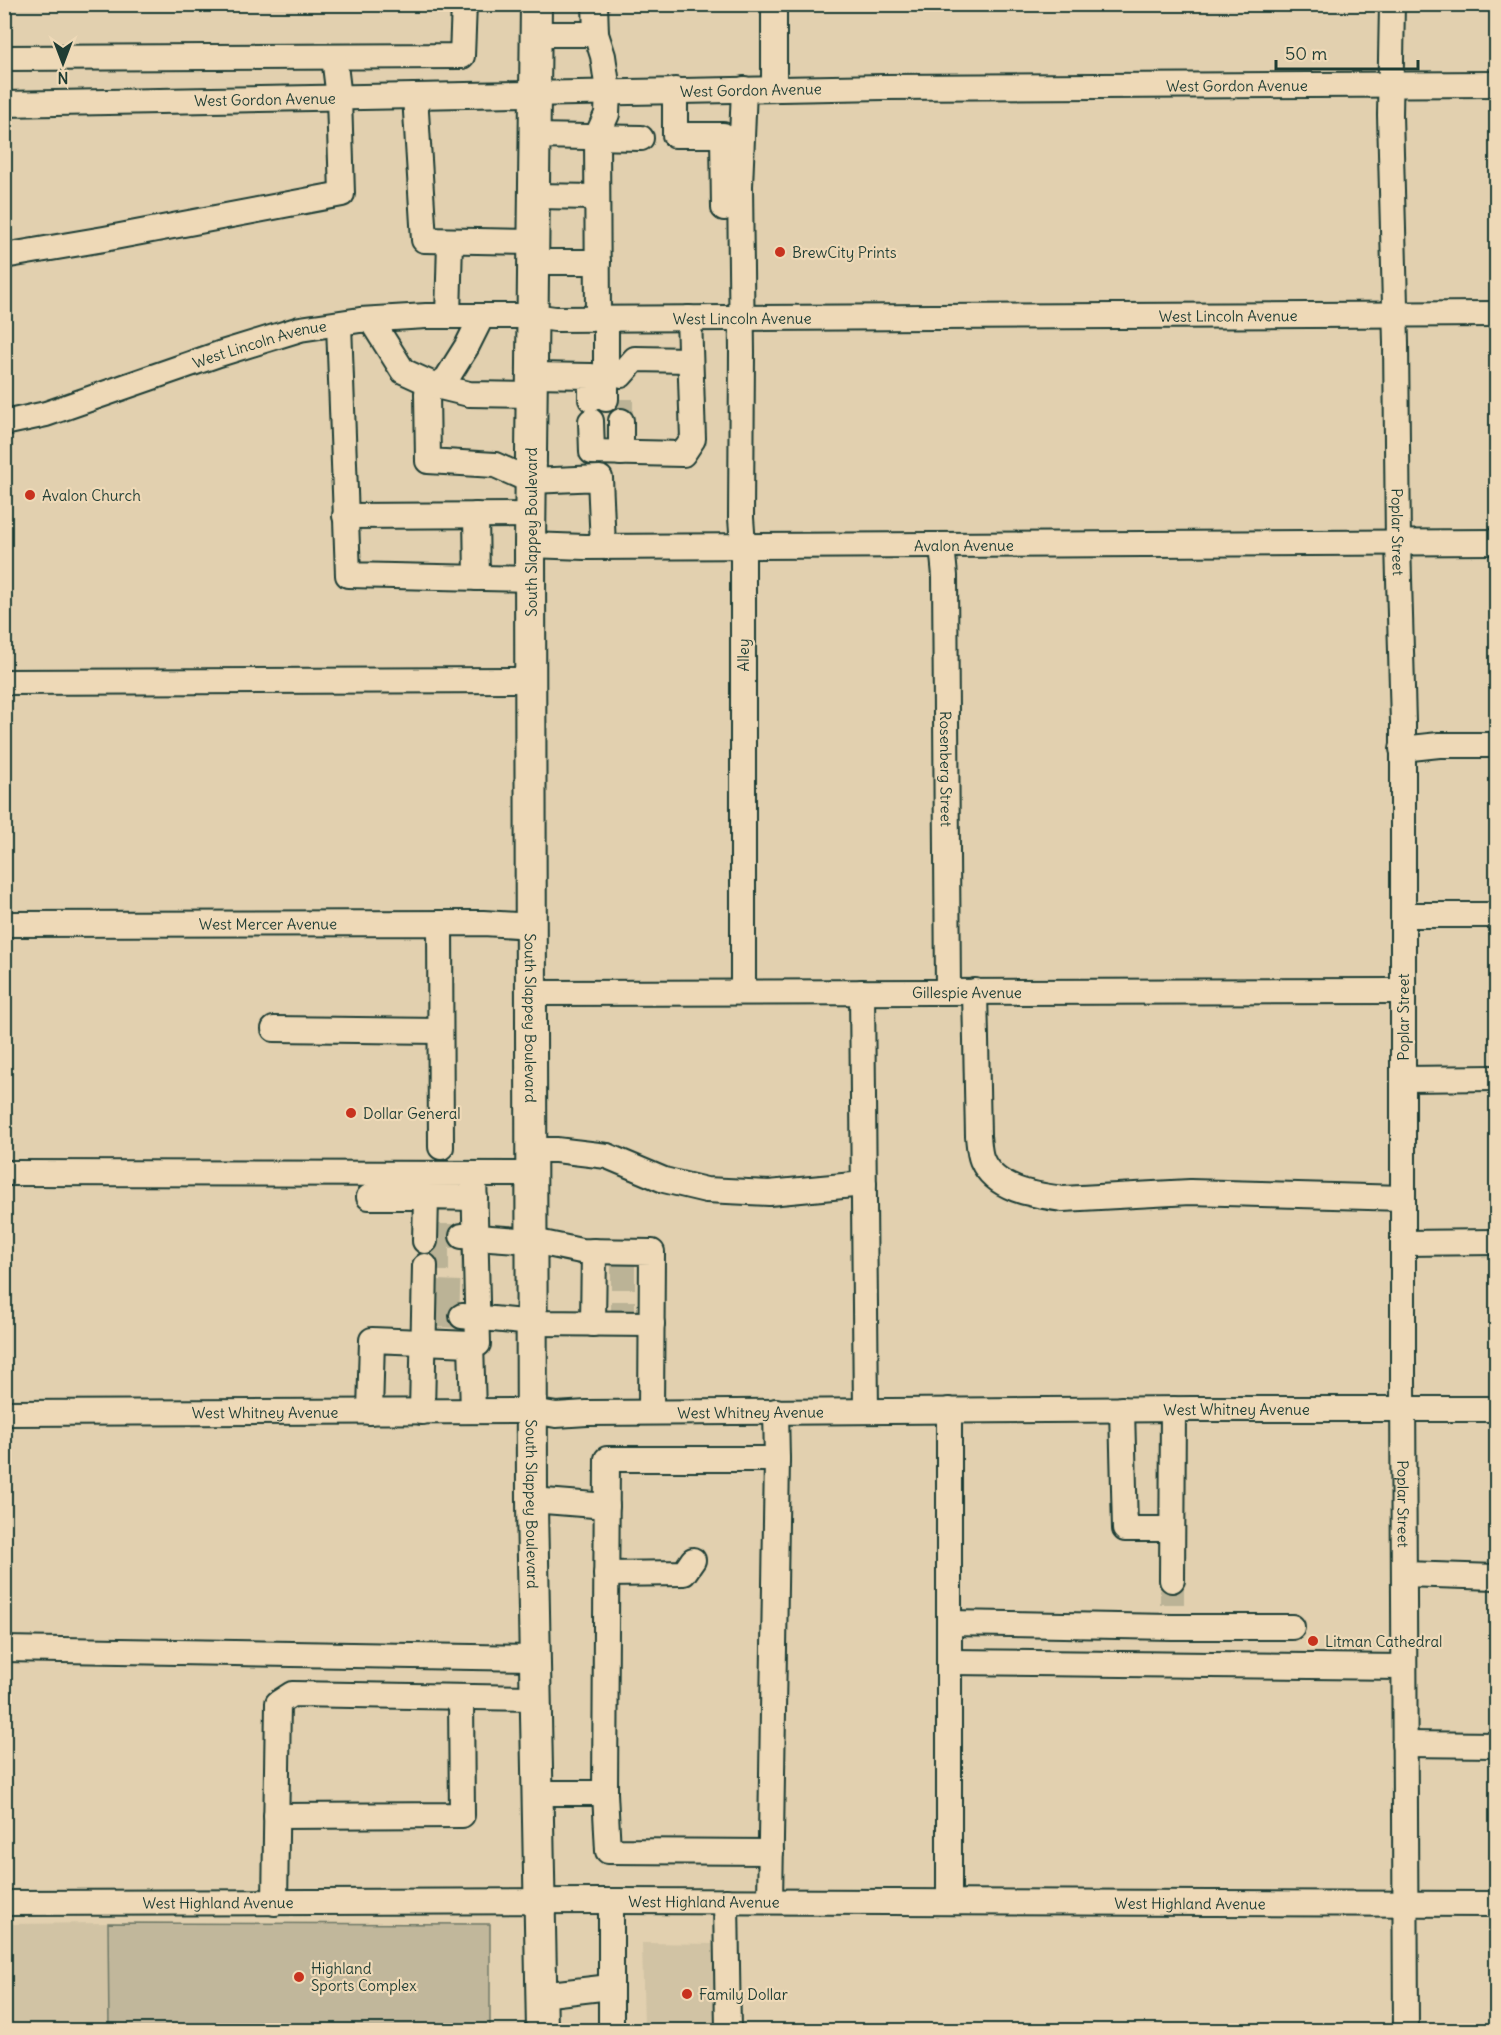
<svg xmlns="http://www.w3.org/2000/svg" width="1501" height="2035" font-family="Delius,sans-serif">
  <style>
    .built { fill: #d1c3a4 }
    .green { fill: #c1b79b; stroke: #707a68; stroke-width: 1.5 }
    .lines { fill: none; stroke-linecap: round; stroke-linejoin: round }
    .minor-tunnel { stroke: #bbb396; stroke-width: 24; stroke-dasharray: 24 12; stroke-linecap: butt }
    .minor-casing { stroke: #1f3d34; stroke-width: 28 }
    .major-casing { stroke: #1f3d34; stroke-width: 34 }
    .minor { stroke: #eed9b7; stroke-width: 24 }
    .major { stroke: #eed9b7; stroke-width: 30 }
    .poi-dot { fill: #c8321e; stroke: #eed9b7; stroke-width: 2 }
    .labels { text-anchor: middle; dominant-baseline: central; stroke-width: 4.5; stroke-linejoin: round; paint-order: stroke }
    .street-label { font-size: 15px; fill: #1f3d34; stroke: #eed9b7 }
    .poi-label { font-size: 15px; fill: #1f3d34; stroke: #eed9b7; text-anchor: start }
  </style>
  <rect width="100%" height="100%" fill="#e2d0af"/>
  <filter id="ink" filterUnits="userSpaceOnUse"><feTurbulence type="fractalNoise" baseFrequency=".0167" numOctaves="2"/><feDisplacementMap in="SourceGraphic" scale="12" xChannelSelector="R" yChannelSelector="G"/><feConvolveMatrix kernelMatrix="1 2 1 2 8 2 1 2 1" color-interpolation-filters="sRGB"/></filter>
  <g filter="url(#ink)">
    <g class="built">
      <polygon points="108,1923 109,2030 5,2030 5,1924"/>
      <polygon points="642,1943 716,1944 719,2030 650,2030 650,2028 644,2028"/>
    </g>
    <polygon class="green" points="108,1923 490,1924 490,2030 109,2030"/>
    <g class="lines">
      <g class="minor-tunnel">
        <polyline points="621,421 621,399"/>
        <polyline points="436,1236 462,1236"/>
        <polyline points="425,1259 462,1259"/>
        <polyline points="623,1265 623,1311"/>
        <polyline points="436,1292 462,1293"/>
        <polyline points="436,1315 462,1316"/>
        <polyline points="1172,1580 1172,1605"/>
      </g>
      <g class="minor-casing">
        <g id="minor">
          <polyline points="595,4 596,34 603,56 608,91 607,114 597,136 598,319"/>
          <polyline points="774,4 774,89"/>
          <path id="s1" d="M1392,4L1390,115L1396,343L1398,543L1403,723V1382L1406,2030"/>
          <polyline points="535,34 596,34"/>
          <polyline points="4,58 462,56 464,4"/>
          <polyline points="675,90 675,135 723,135 724,208"/>
          <polyline points="415,96 424,240 534,242"/>
          <path id="s2" d="M4,104L884,87L1496,84"/>
          <polyline points="535,136 641,138"/>
          <polyline points="534,196 597,197"/>
          <polyline points="4,256 104,239 342,194 339,98 334,57"/>
          <polyline points="534,262 598,262"/>
          <polyline points="448,316 450,241"/>
          <polyline points="482,316 467,346 447,378 427,393 428,461 495,465 531,481 600,478 603,546"/>
          <polyline points="606,319 606,399"/>
          <polyline points="371,320 403,371 436,386 469,394 532,395"/>
          <polyline points="339,324 348,575 530,579"/>
          <polyline points="532,375 591,376 591,399"/>
          <polyline points="621,375 635,359 690,360"/>
          <polyline points="591,421 592,452 683,454 693,439 689,318"/>
          <polyline points="621,421 621,453"/>
          <path id="s3" d="M4,423L46,414L219,354L300,329L360,320L426,316H533L555,319L1496,314"/>
          <polyline points="476,515 477,578"/>
          <polyline points="345,516 531,515"/>
          <path id="s4" d="M530,545L585,547L1496,542"/>
          <path id="s5" d="M942,545L945,576L948,991"/>
          <polyline points="4,682 531,680"/>
          <polyline points="1402,749 1439,745 1496,745"/>
          <polyline points="1403,915 1496,915"/>
          <polyline points="440,923 441,1147"/>
          <path id="s6" d="M4,924L483,923L532,926"/>
          <path d="M975,991L978,1136C979,1144 979,1153 982,1160C995,1190 1034,1195 1063,1199L1190,1192L1403,1198"/>
          <polyline points="743,992 743,545 741,518 742,352 740,186 744,89"/>
          <polyline points="862,992 866,1411"/>
          <path id="s7" d="M532,993L1403,991"/>
          <polyline points="274,1029 440,1031"/>
          <polyline points="1403,1079 1496,1078"/>
          <polyline points="533,1150 556,1150 607,1156 664,1180 706,1190 769,1193 864,1184"/>
          <polyline points="4,1173 533,1174"/>
          <polyline points="369,1197 426,1197"/>
          <polyline points="462,1236 533,1241 581,1251 652,1252 651,1412"/>
          <polyline points="425,1241 426,1197 475,1198"/>
          <polyline points="1403,1243 1496,1242"/>
          <polyline points="462,1316 533,1323 652,1324"/>
          <polyline points="593,1324 594,1251"/>
          <polyline points="1122,1409 1125,1529 1171,1529"/>
          <polyline points="949,1410 949,1902"/>
          <polyline points="473,1411 471,1344 478,1344 474,1174"/>
          <polyline points="776,1411 777,1459"/>
          <polyline points="370,1412 372,1340 471,1344"/>
          <polyline points="422,1412 425,1266"/>
          <path id="s8" d="M4,1413L533,1411L556,1415L587,1413L1194,1409H1496"/>
          <polyline points="532,1500 607,1506"/>
          <polyline points="606,1574 684,1573 693,1560"/>
          <polyline points="1404,1574 1496,1577"/>
          <polyline points="1172,1580 1173,1409"/>
          <polyline points="949,1623 1172,1627 1292,1627"/>
          <polyline points="4,1649 533,1658"/>
          <polyline points="949,1662 1404,1667"/>
          <polyline points="1404,1744 1496,1745"/>
          <polyline points="539,1793 605,1793 607,1459 777,1459 770,1901"/>
          <polyline points="605,1793 608,1851 771,1852"/>
          <polyline points="276,1816 462,1815 461,1697"/>
          <polyline points="611,1901 611,2030"/>
          <polyline points="726,1901 728,2030"/>
          <path id="s9" d="M4,1903L611,1901L1496,1904"/>
          <polyline points="275,1903 278,1703 292,1694 535,1698"/>
          <polyline points="541,1995 610,1987"/>
        </g>
      </g>
      <g class="major-casing">
        <g id="major">
          <path id="s10" d="M536,4L530,545L532,1500C534,1677 539,1854 542,2030"/>
        </g>
      </g>
      <use href="#minor" class="minor"/>
      <use href="#major" class="major"/>
    </g>
  </g>
  <g class="poi-dot">
    <circle cx="780" cy="252" r="6"/>
    <circle cx="30" cy="495" r="6"/>
    <circle cx="351" cy="1113" r="6"/>
    <circle cx="1313" cy="1641" r="6"/>
    <circle cx="299" cy="1977" r="6"/>
    <circle cx="687" cy="1994" r="6"/>
  </g>
  <g class="labels">
    <g class="street-label">
      <text stroke="none"><textPath href="#s2" startOffset="1233">West Gordon Avenue</textPath></text>
      <text stroke="none"><textPath href="#s2" startOffset="747">West Gordon Avenue</textPath></text>
      <text stroke="none"><textPath href="#s2" startOffset="261">West Gordon Avenue</textPath></text>
      <text stroke="none"><textPath href="#s3" startOffset="1240">West Lincoln Avenue</textPath></text>
      <text stroke="none"><textPath href="#s3" startOffset="754">West Lincoln Avenue</textPath></text>
      <text stroke="none"><textPath href="#s3" startOffset="268">West Lincoln Avenue</textPath></text>
      <text stroke="none"><textPath href="#s1" startOffset="528">Poplar Street</textPath></text>
      <text transform="translate(531 532) rotate(-90)">South Slappey Boulevard</text>
      <text stroke="none"><textPath href="#s4" startOffset="434">Avalon Avenue</textPath></text>
      <text transform="translate(743 655) rotate(-90)">Alley</text>
      <text stroke="none"><textPath href="#s5" startOffset="224">Rosenberg Street</textPath></text>
      <text stroke="none"><textPath href="#s6" startOffset="264">West Mercer Avenue</textPath></text>
      <text stroke="none"><textPath href="#s7" startOffset="435">Gillespie Avenue</textPath></text>
      <text transform="translate(1403 1017) rotate(-90)">Poplar Street</text>
      <text stroke="none"><textPath href="#s10" startOffset="1014">South Slappey Boulevard</textPath></text>
      <text stroke="none"><textPath href="#s8" startOffset="1233">West Whitney Avenue</textPath></text>
      <text stroke="none"><textPath href="#s8" startOffset="261">West Whitney Avenue</textPath></text>
      <text stroke="none"><textPath href="#s8" startOffset="747">West Whitney Avenue</textPath></text>
      <text stroke="none"><textPath href="#s1" startOffset="1500">Poplar Street</textPath></text>
      <text stroke="none"><textPath href="#s10" startOffset="1500">South Slappey Boulevard</textPath></text>
      <text stroke="none"><textPath href="#s9" startOffset="700">West Highland Avenue</textPath></text>
      <text stroke="none"><textPath href="#s9" startOffset="1186">West Highland Avenue</textPath></text>
      <text stroke="none"><textPath href="#s9" startOffset="214">West Highland Avenue</textPath></text>
    </g>
    <g class="poi-label">
      <text x="792" y="252">BrewCity Prints</text>
      <text x="42" y="495">Avalon Church</text>
      <text x="363" y="1113">Dollar General</text>
      <text x="1325" y="1641">Litman Cathedral</text>
      <text x="311" y="1968">Highland<tspan x="311" dy="17">Sports Complex</tspan></text>
      <text x="699" y="1994">Family Dollar</text>
    </g>
  </g>
  <rect width="1501" height="2035" fill="none" stroke="#eed9b7" stroke-width="24"/>
  <rect x="12" y="12" width="1477" height="2011" fill="none" stroke="#1f3d34" stroke-width="2" filter="url(#ink)"/>
  <g transform="translate(63 63) rotate(180)" stroke="#eed9b7" stroke-width="4.5" paint-order="stroke">
  <path d="M0-4.5L10 22L0 15L-10 22Z" fill="#1f3d34"/>
  <text y="-9" font-size="16" font-weight="bold" text-anchor="middle" fill="#1f3d34">N</text>
  </g>
  <path d="M1276 60v9h142v-9" fill="none" stroke="#1f3d34" stroke-width="3"/>
  <text x="1285" y="60" font-size="18" fill="#1f3d34" stroke="#eed9b7" stroke-width="4.5" paint-order="stroke">50 m</text>
</svg>
